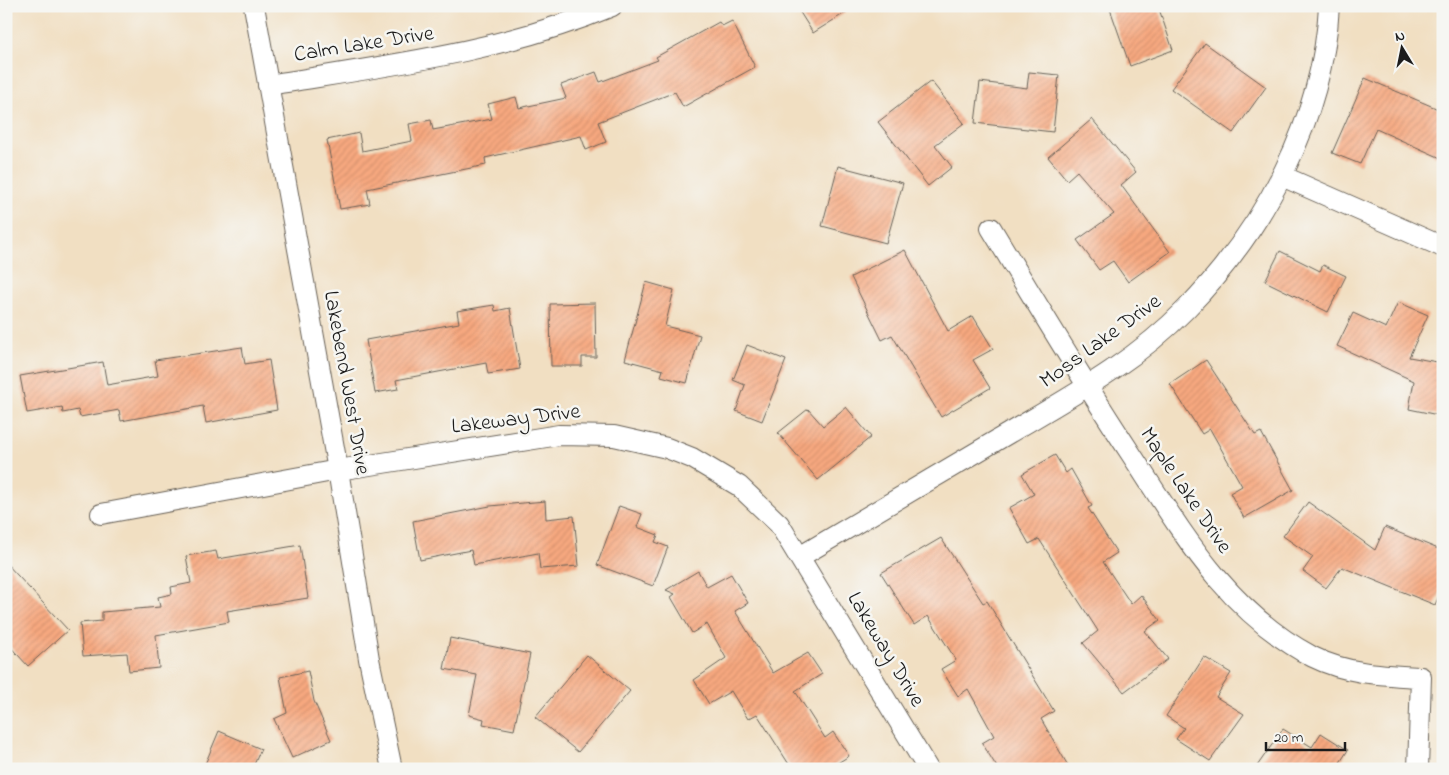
<svg xmlns="http://www.w3.org/2000/svg" width="1449" height="775" font-family="'Indie Flower',sans-serif">
  <style>
    .building { fill: url(#building-hatch) }
    .lines { fill: none; stroke-linecap: round; stroke-linejoin: round }
    .street-casing { stroke: #676056; stroke-width: 22 }
    .street { stroke: #fff; stroke-width: 20 }
    .labels { text-anchor: middle; dominant-baseline: central; stroke-width: 5; stroke-linejoin: round; paint-order: stroke }
    .street-label { font-size: 22px; fill: #1c1c1c; stroke: #f6f6f2 }
  </style>
  <defs>
    <pattern id="building-hatch" width="6" height="6" patternUnits="userSpaceOnUse" patternTransform="scale(1.25)"><rect width="6" height="6" fill="#f7a87f"/><path d="M-1 1l2-2M0 6l6-6M5 7l2-2" fill="none" stroke="#d3906d"/></pattern>
  </defs>
  <rect width="100%" height="100%" fill="#f6f6f2"/>
  <filter id="ink" filterUnits="userSpaceOnUse"><feTurbulence type="fractalNoise" baseFrequency=".02" numOctaves="2"/><feDisplacementMap in="SourceGraphic" scale="10" xChannelSelector="R" yChannelSelector="G"/><feConvolveMatrix kernelMatrix="1 2 1 2 8 2 1 2 1" color-interpolation-filters="sRGB"/></filter>
  <filter id="wash" filterUnits="userSpaceOnUse"><feTurbulence type="fractalNoise" baseFrequency=".0096" numOctaves="4" result="noise"/><feDisplacementMap in="SourceGraphic" scale="20" xChannelSelector="R" yChannelSelector="G"/><feGaussianBlur stdDeviation="1.12" result="paint"/><feColorMatrix in="noise" values="0 0 0 0 0 0 0 0 0 0 0 0 0 0 0 0 0 1.4 0 .05"/><feComposite in="paint" operator="in"/></filter>
  <g filter="url(#wash)">
    <rect width="100%" height="100%" fill="#f1dfc2"/>
    <g id="blocks">
      <g class="building">
        <polygon points="796,6 856,6 813,33"/>
        <polygon points="1109,6 1158,6 1173,50 1130,66"/>
        <polygon points="732,21 755,67 683,107 675,92 598,122 606,142 586,150 581,136 485,158 486,165 367,189 370,204 340,209 327,140 359,133 362,151 412,141 409,124 431,120 433,130 492,119 488,104 516,97 519,108 566,98 561,85 596,72 600,82 658,60 656,57 719,22 722,26"/>
        <polygon points="1205,43 1266,87 1233,133 1171,89"/>
        <polygon points="1029,72 1059,75 1053,132 975,123 980,82 1027,88"/>
        <polygon points="1365,78 1443,111 1443,159 1376,129 1360,164 1332,153"/>
        <polygon points="931,81 964,123 935,145 952,167 928,186 878,122"/>
        <polygon points="1092,119 1136,172 1121,185 1170,252 1128,282 1113,261 1099,270 1077,240 1114,214 1077,171 1067,180 1048,157"/>
        <polygon points="838,166 903,183 886,243 822,226"/>
        <polygon points="905,250 948,331 973,316 993,349 973,360 990,388 941,417 892,335 882,340 851,277"/>
        <polygon points="1280,251 1320,271 1323,265 1346,276 1328,312 1265,281"/>
        <polygon points="646,282 674,290 665,326 700,335 687,383 661,376 663,370 625,360"/>
        <polygon points="1398,302 1428,315 1409,357 1443,363 1443,416 1409,409 1414,381 1337,346 1353,313 1386,328"/>
        <polygon points="595,303 596,357 582,357 582,366 551,366 550,304"/>
        <polygon points="494,305 495,311 510,308 520,369 488,374 486,363 396,380 398,389 375,393 366,340 459,323 457,311"/>
        <polygon points="747,345 786,360 762,421 736,411 745,385 733,380"/>
        <polygon points="242,347 245,364 269,360 277,410 206,423 203,406 121,421 119,410 80,417 78,410 63,413 62,407 27,413 20,376 103,362 107,385 158,376 155,360"/>
        <polygon points="1206,360 1255,435 1261,432 1293,490 1244,518 1230,493 1242,486 1210,429 1202,434 1170,384"/>
        <polygon points="846,407 871,437 818,480 778,433 808,409 823,426"/>
        <polygon points="1055,455 1066,473 1071,469 1092,506 1088,508 1117,553 1103,562 1131,604 1141,595 1160,620 1145,631 1168,659 1124,692 1083,643 1098,631 1039,539 1029,544 1009,508 1034,494 1022,474"/>
        <polygon points="545,501 546,519 574,516 579,566 540,569 538,553 474,565 471,550 420,560 413,521 490,506"/>
        <polygon points="1308,502 1375,550 1385,527 1443,551 1443,586 1435,605 1342,567 1326,588 1303,571 1313,557 1283,536"/>
        <polygon points="619,506 642,514 637,527 658,535 655,542 668,547 653,586 597,565"/>
        <polygon points="941,538 983,603 987,601 1054,711 1041,719 1070,769 998,769 982,743 994,736 968,689 958,696 941,669 956,660 928,616 914,625 881,573"/>
        <polygon points="300,545 308,598 227,611 229,622 156,635 159,668 129,671 127,653 83,656 80,623 102,621 102,612 160,607 158,597 172,594 171,587 191,583 186,556 216,551 218,559"/>
        <polygon points="6,563 68,630 28,666 6,642"/>
        <polygon points="698,571 707,587 731,574 748,603 735,611 773,673 808,653 822,674 795,691 825,738 833,732 849,756 828,769 792,769 757,714 748,719 731,691 709,704 694,680 726,658 707,624 692,633 671,597 675,594 666,590"/>
        <polygon points="450,638 530,654 514,730 483,724 484,719 469,715 477,675 444,669"/>
        <polygon points="587,655 630,691 578,752 535,717"/>
        <polygon points="1204,657 1231,673 1216,697 1244,714 1210,761 1176,739 1184,728 1166,716"/>
        <polygon points="308,671 314,701 331,740 292,758 274,719 287,713 280,677"/>
        <polygon points="1283,729 1312,747 1321,733 1348,750 1339,764 1347,769 1255,769"/>
        <polygon points="219,731 261,749 252,769 203,769"/>
      </g>
    </g>
  </g>
  <g filter="url(#ink)">
    <use href="#blocks" fill-opacity="0" stroke="#676056" stroke-width="1"/>
    <g class="lines">
      <g class="street-casing">
        <g id="street">
          <polyline points="254,6 338,470 369,659 392,769"/>
          <path d="M268,85C384,66 502,52 612,6"/>
          <polyline points="1282,176 1443,247"/>
          <path d="M991,228C1037,304 1082,380 1131,454C1182,532 1227,612 1313,657C1347,674 1384,675 1421,677L1418,769"/>
          <polyline points="101,514 338,470 559,435 614,436 667,448 692,458 739,486 779,524 928,769"/>
          <path d="M801,556C870,515 939,474 1009,433C1070,397 1136,361 1186,309C1264,229 1323,120 1329,6"/>
        </g>
      </g>
      <use href="#street" class="street"/>
    </g>
  </g>
  <g class="labels">
    <g class="street-label">
      <text transform="translate(364 45) rotate(-9)">Calm Lake Drive</text>
      <text transform="translate(1101 342) rotate(-36)">Moss Lake Drive</text>
      <text transform="translate(346 383) rotate(80)">Lakebend West Drive</text>
      <text transform="translate(516 420) rotate(-7)">Lakeway Drive</text>
      <text transform="translate(1185 491) rotate(56)">Maple Lake Drive</text>
      <text transform="translate(885 650) rotate(59)">Lakeway Drive</text>
    </g>
  </g>
  <rect width="1449" height="775" fill="none" stroke="#f6f6f2" stroke-width="25"/>
  <g transform="translate(1402 48) rotate(350)" stroke="#f6f6f2" stroke-width="4" paint-order="stroke">
  <path d="M0-4L9 19L0 12L-9 19Z" fill="#1c1c1c"/>
  <text y="-8" font-size="14" font-weight="bold" text-anchor="middle" fill="#1c1c1c">N</text>
  </g>
  <path d="M1266 742v8h79v-8" fill="none" stroke="#1c1c1c" stroke-width="2.5"/>
  <text x="1274" y="742" font-size="15" fill="#1c1c1c" stroke="#f6f6f2" stroke-width="4" paint-order="stroke">20 m</text>
</svg>
